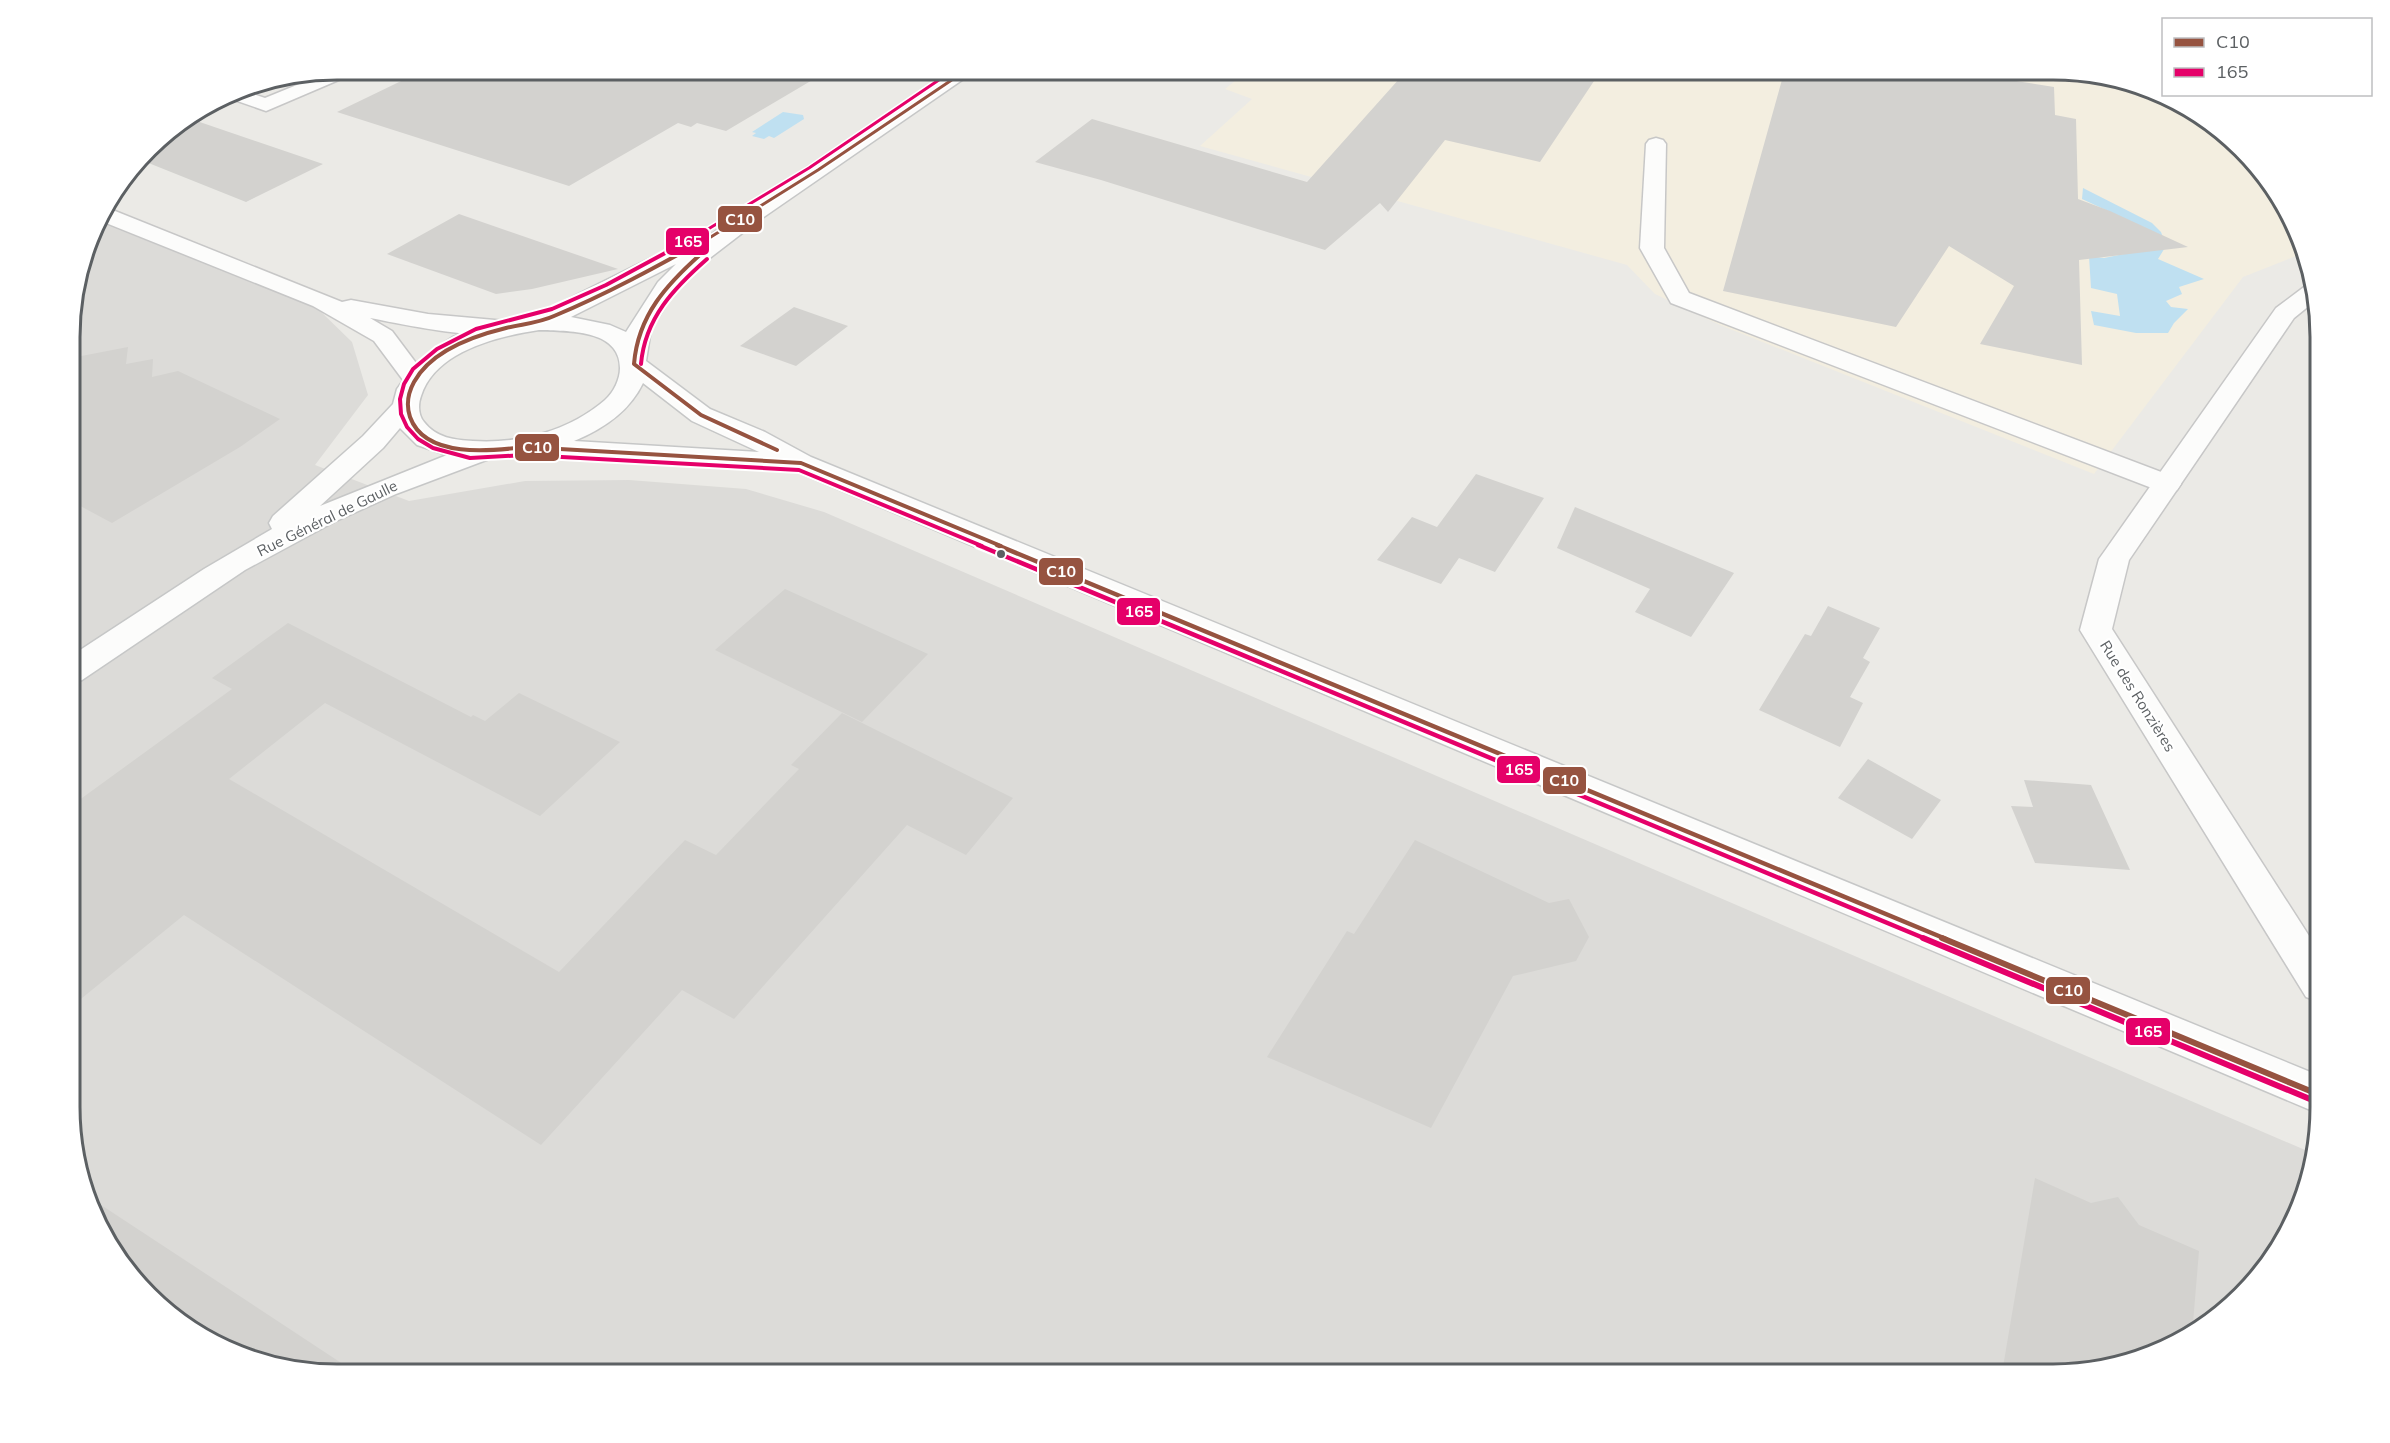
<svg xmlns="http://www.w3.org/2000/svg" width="2390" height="1443" font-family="Mulish,sans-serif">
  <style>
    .commercial { fill: #f3eee0 }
    .industrial { fill: #dcdbd8 }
    .water { fill: #bfe0f1 }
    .building { fill: #d3d2cf }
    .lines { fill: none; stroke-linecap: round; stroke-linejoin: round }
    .lane-casing { stroke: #c7c7c7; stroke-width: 3 }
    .street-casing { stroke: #c7c7c7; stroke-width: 3 }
    .secondary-casing { stroke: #c6c7c7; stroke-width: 3 }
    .lane { fill: #fcfcfb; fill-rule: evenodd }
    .street { fill: #fcfcfb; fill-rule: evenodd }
    .secondary { fill: #fcfcfb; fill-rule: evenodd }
    .bus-1-far3-casing { stroke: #fff; stroke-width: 6 }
    .bus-1-far2-casing { stroke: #fff; stroke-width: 8 }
    .bus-1-far1-casing { stroke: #fff; stroke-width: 9 }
    .bus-1-casing { stroke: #fff; stroke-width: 10 }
    .bus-2-far3-casing { stroke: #fff; stroke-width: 6 }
    .bus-2-far2-casing { stroke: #fff; stroke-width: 8 }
    .bus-2-far1-casing { stroke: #fff; stroke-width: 9 }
    .bus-2-casing { stroke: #fff; stroke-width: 10 }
    .bus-1-far3 { stroke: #965340; stroke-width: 3 }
    .bus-1-far2 { stroke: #965340; stroke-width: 4 }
    .bus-1-far1 { stroke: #965340; stroke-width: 4.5 }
    .bus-1 { stroke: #965340; stroke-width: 6 }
    .bus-2-far3 { stroke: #e50069; stroke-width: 3 }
    .bus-2-far2 { stroke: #e50069; stroke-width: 4 }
    .bus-2-far1 { stroke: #e50069; stroke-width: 4.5 }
    .bus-2 { stroke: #e50069; stroke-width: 6 }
    .bus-dot { fill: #5c6063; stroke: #fff; stroke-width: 2 }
    .labels { text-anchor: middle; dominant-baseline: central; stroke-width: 4.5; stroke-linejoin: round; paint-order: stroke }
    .street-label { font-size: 15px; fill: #5c6063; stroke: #fff }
    .rim { fill: none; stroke: #5c6063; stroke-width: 3 }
    .line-badge { stroke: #fff; stroke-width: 2 }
    .badge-label { font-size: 16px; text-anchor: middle; font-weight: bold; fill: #fff }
  </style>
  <rect width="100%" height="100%" fill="#ebeae6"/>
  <polygon class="commercial" points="1250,69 2054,69 2123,78 2188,105 2242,147 2285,202 2301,254 2243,277 2094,474 1720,325 1655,294 1627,265 1200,146 1252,99 1225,89"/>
  <polygon class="industrial" points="96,221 315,306 352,342 368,395 315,465 409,501 525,481 629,480 746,489 824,512 2312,1153 2285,1241 2242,1296 2188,1338 2071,1373 336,1374 202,1338 114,1255 71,1141 71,302"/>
  <g class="water">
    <polygon points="783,112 803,115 804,119 774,138 769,136 764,139 752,136 756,133 752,132"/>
    <polygon points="2083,188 2152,223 2161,232 2166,246 2158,259 2204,279 2179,287 2182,294 2166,301 2171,307 2188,309 2174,323 2168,333 2136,333 2094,325 2091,311 2120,316 2117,294 2091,288 2089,256 2104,258 2139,251 2134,223 2082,199"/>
  </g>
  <g class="building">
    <polygon points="426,69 831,69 726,131 697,123 691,127 678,123 569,186 337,112"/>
    <polygon points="1408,69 1602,69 1540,162 1445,140 1388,212 1380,203 1325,250 1101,180 1035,162 1092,119 1307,182"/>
    <polygon points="1785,69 1997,69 1997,78 2054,87 2055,115 2076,119 2078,199 2110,211 2188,247 2079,260 2082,365 1980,344 2014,286 1949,246 1896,327 1723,291"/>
    <polygon points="188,118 323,164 246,202 141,160 160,136"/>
    <polygon points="459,214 618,269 532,289 496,294 387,254"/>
    <polygon points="794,307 848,326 796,366 740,346"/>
    <polygon points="128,347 126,364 153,359 152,377 178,371 280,419 240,447 112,523 71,501 71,358"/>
    <polygon points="1476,474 1544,498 1495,572 1459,558 1441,584 1377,560 1412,517 1437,527"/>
    <polygon points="1575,507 1734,573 1691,637 1635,612 1650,589 1557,548"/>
    <polygon points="785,589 928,654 862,722 715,650"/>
    <polygon points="1828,606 1880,628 1863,658 1870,662 1850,697 1863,703 1840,747 1759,710 1805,634 1811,636"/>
    <polygon points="288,623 471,717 473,715 485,721 519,693 620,742 540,816 325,703 229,779 559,972 685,840 716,855 799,769 791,765 842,713 1013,798 966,855 907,825 734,1019 682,990 541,1145 184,915 71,1007 71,806 232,689 212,678"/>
    <polygon points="1868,759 1941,800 1912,839 1838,798"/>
    <polygon points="2024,780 2091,785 2130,870 2035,863 2011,806 2033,807"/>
    <polygon points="1415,840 1549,903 1569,899 1589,937 1576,961 1513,976 1431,1128 1267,1057 1347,931 1354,934"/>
    <polygon points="2035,1178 2091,1203 2118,1197 2139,1225 2199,1251 2192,1335 2071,1373 2002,1373"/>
    <polygon points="98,1203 232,1291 358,1374 336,1374 267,1365 202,1338 114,1255 95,1206"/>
  </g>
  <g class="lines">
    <g class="lane-casing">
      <polygon id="lane" points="1656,138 1663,140 1666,144 1664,248 1689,293 2177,478 2181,484 2177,490 2167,493 2157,490 1671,303 1640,248 1646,144 1649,140"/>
    </g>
    <g class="street-casing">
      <g id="street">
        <polygon points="336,69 358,69 355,73 266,111 223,96 238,89 265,98"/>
        <path d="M105,207L342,302L351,300L428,314L506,321L515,323L518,328L515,333C482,341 405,325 370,318L392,331L428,379L424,384L415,387L406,384L374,341L313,306L96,219Z"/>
        <polygon points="2310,285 2315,301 2294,318 2129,560 2112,629 2320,953 2320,1002 2306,997 2080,630 2099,559 2104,552 2276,308 2304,287"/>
      </g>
    </g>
    <g class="secondary-casing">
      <path id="secondary" d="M955,69H978L758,221L706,261L675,291L651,329L646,361L710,409L765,432L811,457L2320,1076V1114L793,470L542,456L533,454L489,459L396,494L334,522L245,570L82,680L71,684V656L204,569L272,529L269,523L273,516L363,436L393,404L397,389L409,372L431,351L453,337L475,329L534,316L687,240L695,238L703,241L742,211ZM676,264L658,282L626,332L610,325L571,317ZM539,330C567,331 620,329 620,368C620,379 614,392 605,400C569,431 520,444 473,441C455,440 436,438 424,422C418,415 418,404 421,396C435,351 499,336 539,330ZM643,383L692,421L759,452L574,441C603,429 629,412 643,383ZM400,428L417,445L447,455L320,506L383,448Z"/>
    </g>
    <use href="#lane" class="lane"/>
    <use href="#street" class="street"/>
    <use href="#secondary" class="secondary"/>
    <g class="bus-1-far3-casing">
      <polyline id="bus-1-far3" points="706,240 818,170 968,69"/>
    </g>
    <g class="bus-1-far2-casing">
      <g id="bus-1-far2">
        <path d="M708,238C658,266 607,294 554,316C539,323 522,324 506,328C473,336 431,351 414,382C408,393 406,405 410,417C425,459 492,451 525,447L801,463L1001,546"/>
        <path d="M702,253C667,284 638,315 634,364L701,415L777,450"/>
      </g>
    </g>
    <g class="bus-1-far1-casing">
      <polyline id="bus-1-far1" points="997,545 1946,939"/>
    </g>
    <g class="bus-1-casing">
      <polyline id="bus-1" points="1942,938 2320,1095"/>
    </g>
    <g class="bus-2-far3-casing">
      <polyline id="bus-2-far3" points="690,240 809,168 955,69"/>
    </g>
    <g class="bus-2-far2-casing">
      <g id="bus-2-far2">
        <polyline points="693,238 606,285 552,309 476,329 437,349 413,369 404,384 400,399 401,414 407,427 418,439 433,448 470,458 525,455 799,470 982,546"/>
        <path d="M641,364C645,318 674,288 707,259"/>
      </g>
    </g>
    <g class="bus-2-far1-casing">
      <polyline id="bus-2-far1" points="978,545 1926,939"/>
    </g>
    <g class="bus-2-casing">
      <polyline id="bus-2" points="1923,938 2317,1102"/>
    </g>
    <use href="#bus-1-far3" class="bus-1-far3"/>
    <use href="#bus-1-far2" class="bus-1-far2"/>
    <use href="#bus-1-far1" class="bus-1-far1"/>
    <use href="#bus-1" class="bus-1"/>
    <use href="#bus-2-far3" class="bus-2-far3"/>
    <use href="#bus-2-far2" class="bus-2-far2"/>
    <use href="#bus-2-far1" class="bus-2-far1"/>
    <use href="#bus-2" class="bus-2"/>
  </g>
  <circle class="bus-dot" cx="1001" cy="554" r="5"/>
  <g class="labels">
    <g class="street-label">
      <text transform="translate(327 518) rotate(-26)">Rue Général de Gaulle</text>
      <text transform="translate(2138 696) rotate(58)">Rue des Ronzières</text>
    </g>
  </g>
  <path d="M0 0H2390V1443H0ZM337 80H2053A257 257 0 0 1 2310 337V1107A257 257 0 0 1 2053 1364H337A257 257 0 0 1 80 1107V337A257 257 0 0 1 337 80Z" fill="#fff" fill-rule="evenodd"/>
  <path class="rim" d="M337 80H2053A257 257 0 0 1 2310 337V1107A257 257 0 0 1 2053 1364H337A257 257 0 0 1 80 1107V337A257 257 0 0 1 337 80Z"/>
  <g class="line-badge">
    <rect x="717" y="205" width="46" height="28" rx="6" fill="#965340"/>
    <rect x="665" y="227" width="45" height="29" rx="6" fill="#e50069"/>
    <rect x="514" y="433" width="46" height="29" rx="6" fill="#965340"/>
    <rect x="1038" y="557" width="46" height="29" rx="6" fill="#965340"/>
    <rect x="1116" y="597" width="45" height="29" rx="6" fill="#e50069"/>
    <rect x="1496" y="755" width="45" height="29" rx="6" fill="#e50069"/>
    <rect x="1542" y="766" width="45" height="29" rx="6" fill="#965340"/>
    <rect x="2045" y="976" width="46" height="29" rx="6" fill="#965340"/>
    <rect x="2125" y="1017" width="46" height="29" rx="6" fill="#e50069"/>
  </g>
  <g class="badge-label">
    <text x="740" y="225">C10</text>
    <text x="688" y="247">165</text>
    <text x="537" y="453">C10</text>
    <text x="1061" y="577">C10</text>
    <text x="1139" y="617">165</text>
    <text x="1519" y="775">165</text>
    <text x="1564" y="786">C10</text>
    <text x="2068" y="996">C10</text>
    <text x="2148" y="1037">165</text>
  </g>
  <rect x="2162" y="18" width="210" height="78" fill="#ffffff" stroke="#bebfc1" stroke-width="1.5"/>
  <rect x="2174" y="38" width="30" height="9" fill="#965340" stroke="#bebfc1" stroke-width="1.5"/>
  <text x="2216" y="48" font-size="18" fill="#5c6063">C10</text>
  <rect x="2174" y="68" width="30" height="9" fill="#e50069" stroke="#bebfc1" stroke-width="1.5"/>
  <text x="2216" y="78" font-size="18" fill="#5c6063">165</text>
</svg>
